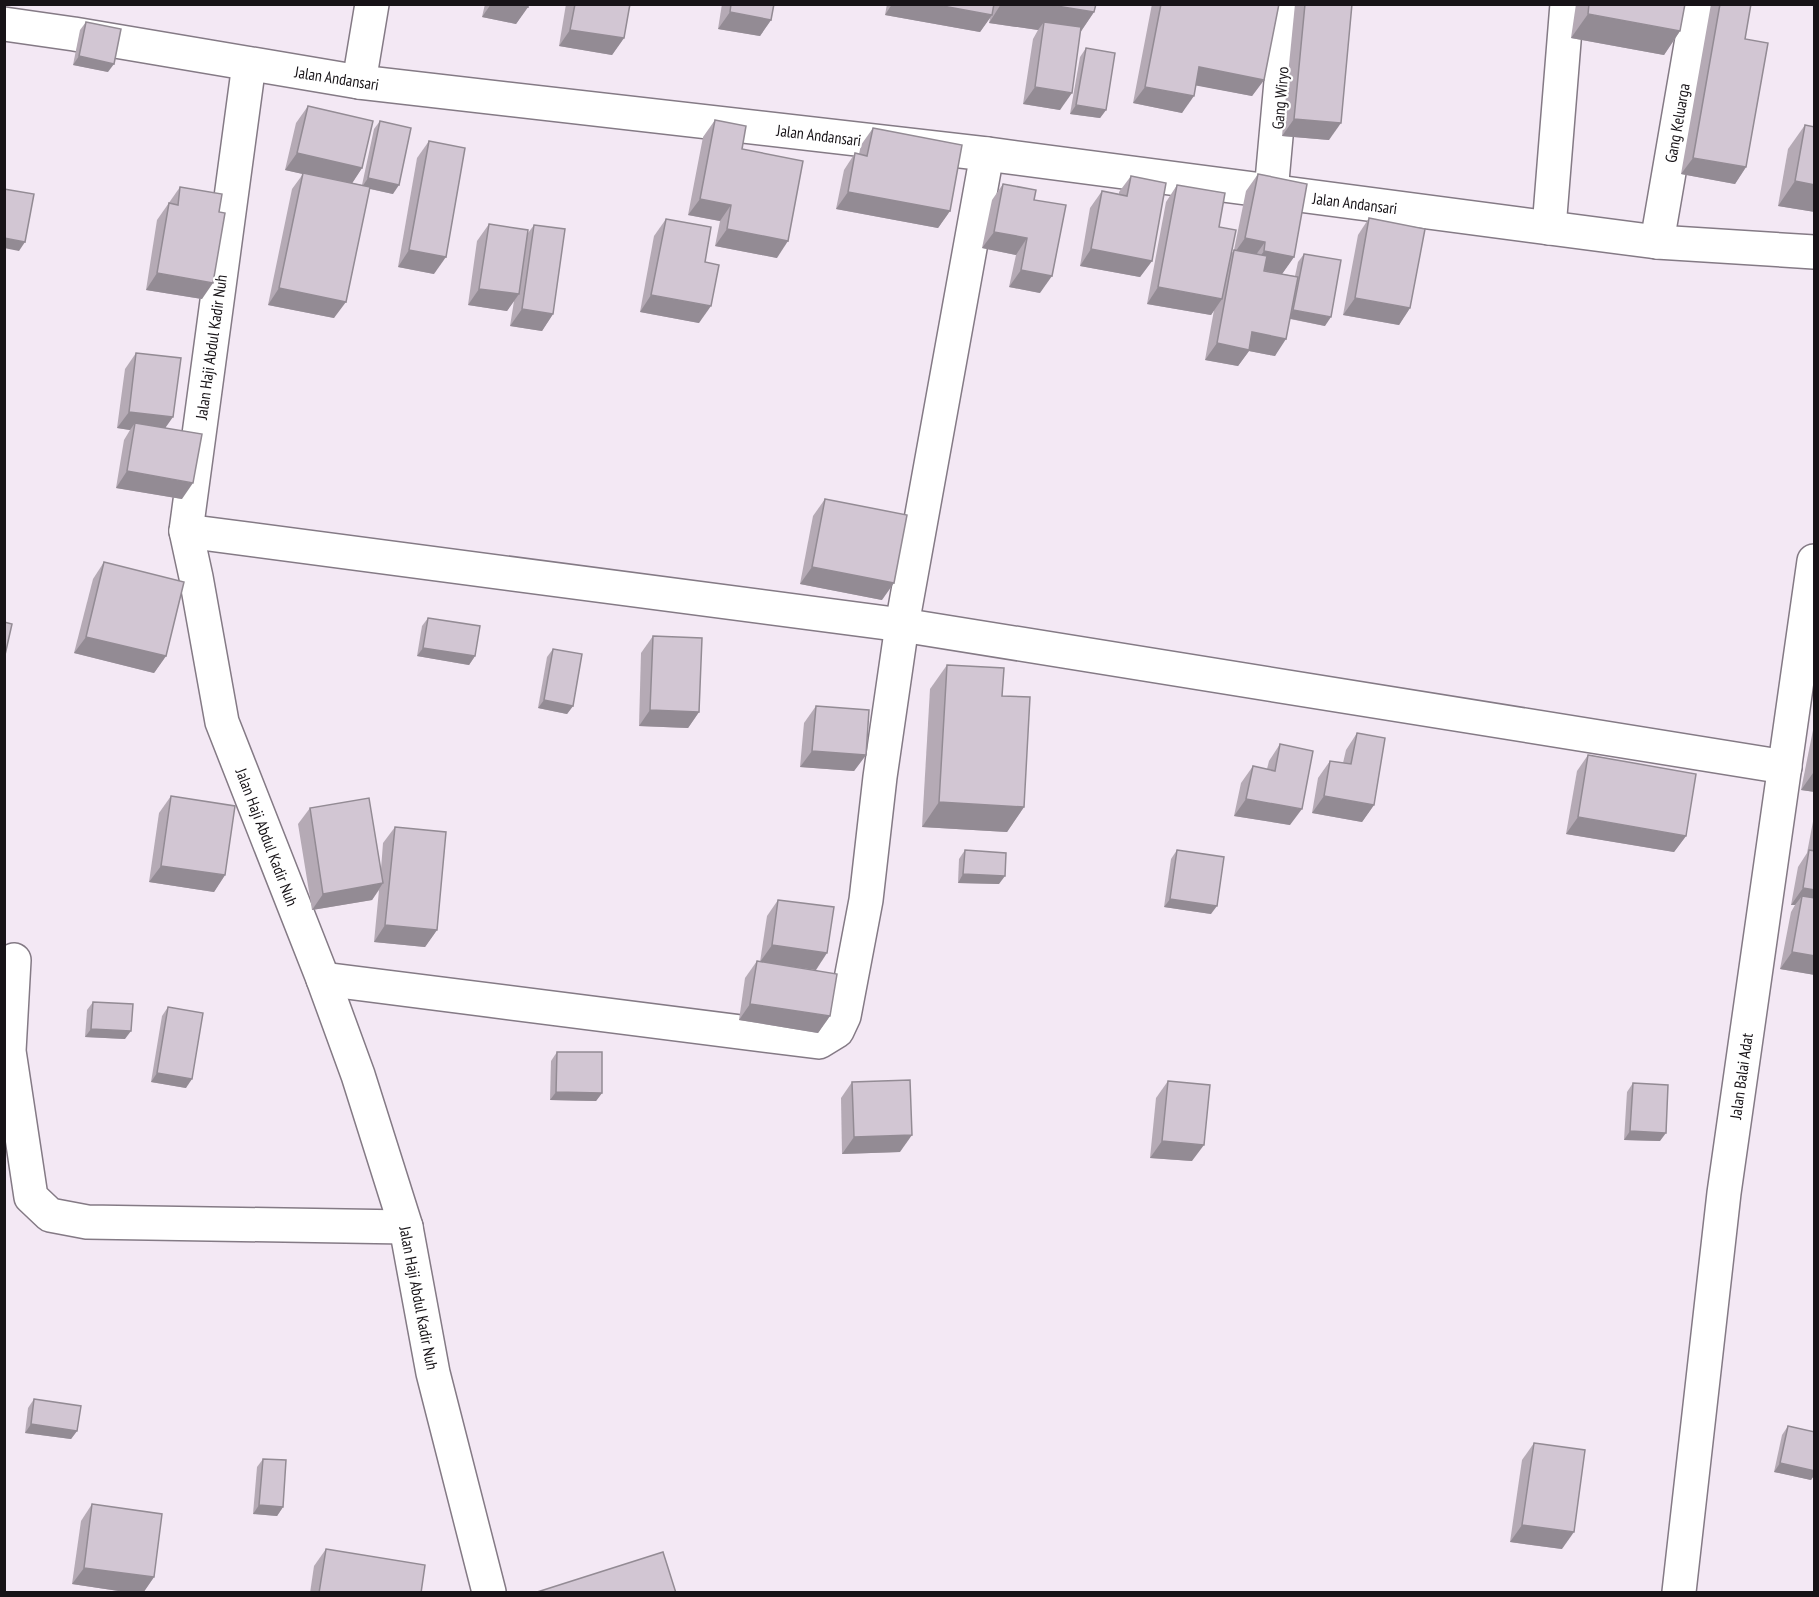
<svg xmlns="http://www.w3.org/2000/svg" width="1819" height="1597" font-family="'PT Sans Narrow',sans-serif">
  <style>
    .lines { fill: none; stroke-linecap: round; stroke-linejoin: round }
    .minor-casing { stroke: #847a85; stroke-width: 36 }
    .minor { stroke: #fff; stroke-width: 33 }
    .wall { fill: #b5aab5 }
    .shaded-wall { fill: #938b94 }
    .building { fill: #d2c6d3; stroke: #938b94; stroke-width: 1.5 }
    .labels { text-anchor: middle; dominant-baseline: central; stroke-width: 4.5; stroke-linejoin: round; paint-order: stroke }
    .street-label { font-size: 16px; fill: #171317; stroke: #fff }
  </style>
  <rect width="100%" height="100%" fill="#f3e8f4"/>
  <g class="lines">
    <g class="minor-casing">
      <g id="minor">
        <polyline points="4,24 74,34 359,82 987,154 1657,242 1814,252"/>
        <polyline points="249,64 186,531 196,577 222,722 323,979 358,1075 406,1227 433,1373 489,1592"/>
        <polyline points="359,82 372,4"/>
        <polyline points="1271,192 1288,4"/>
        <polyline points="1549,228 1567,4"/>
        <polyline points="1657,242 1698,4"/>
        <polyline points="186,531 902,625 1785,767"/>
        <polyline points="14,960 9,1051 31,1197 50,1215 87,1222 406,1227"/>
        <polyline points="323,979 819,1042 837,1031 844,1016 866,900 880,777 902,625 987,154"/>
        <polyline points="1679,1592 1724,1193 1814,561"/>
      </g>
    </g>
    <use href="#minor" class="minor"/>
  </g>
  <g class="wall">
    <polygon points="485,4 528,4 528,7 516,24 482,17"/>
    <polygon points="566,4 630,4 624,38 612,55 559,46"/>
    <polygon points="722,4 774,4 771,20 760,36 718,29"/>
    <polygon points="887,4 1096,4 1094,12 1080,33 1060,110 1023,104 1033,39 1038,30 989,23 990,18 980,32 885,15"/>
    <polygon points="1152,4 1279,4 1264,80 1252,96 1196,85 1182,113 1133,103"/>
    <polygon points="1295,4 1352,4 1329,140 1282,136"/>
    <polygon points="1576,4 1685,4 1680,31 1664,55 1571,38"/>
    <polygon points="1711,4 1751,4 1745,39 1746,167 1735,184 1681,174"/>
    <polygon points="86,22 108,72 73,65 80,30"/>
    <polygon points="1086,48 1106,110 1100,118 1070,114 1080,57"/>
    <polygon points="308,106 362,168 352,183 362,185 374,129 380,121 393,194 370,189 334,318 268,305 292,189 303,174 285,170 296,123"/>
    <polygon points="715,120 742,149 777,258 715,246 720,221 688,215 703,137"/>
    <polygon points="1805,125 1815,127 1815,212 1778,206 1788,149"/>
    <polygon points="873,128 950,211 938,228 836,209 844,170 855,153 859,154 861,145"/>
    <polygon points="429,141 434,274 398,267 417,158"/>
    <polygon points="1258,174 1294,257 1282,274 1264,271 1295,276 1298,262 1304,254 1325,326 1290,319 1275,356 1249,351 1238,366 1205,360 1214,310 1211,315 1147,304 1166,202 1177,185 1219,227 1231,254 1234,250 1246,191"/>
    <polygon points="1131,176 1152,261 1140,277 1080,266 1090,208 1102,191 1119,194 1119,192"/>
    <polygon points="1003,184 1034,200 1040,293 1009,287 1016,255 982,248 992,200"/>
    <polygon points="180,187 219,212 202,299 146,290 157,220"/>
    <polygon points="1369,218 1410,308 1399,325 1343,315 1358,235"/>
    <polygon points="666,219 705,262 699,323 640,312 654,236"/>
    <polygon points="489,224 528,233 534,225 553,314 542,331 510,326 514,301 507,311 468,305 477,241"/>
    <polygon points="136,353 166,428 182,499 116,488 124,440 130,430 117,428 125,369"/>
    <polygon points="825,499 882,600 800,584 813,516"/>
    <polygon points="104,562 166,656 154,673 74,653 93,579"/>
    <polygon points="428,618 475,656 469,665 417,656 422,626"/>
    <polygon points="653,636 699,712 688,728 639,726 641,653"/>
    <polygon points="553,649 573,706 567,714 538,708 547,657"/>
    <polygon points="947,665 1002,696 1024,807 1007,832 922,827 930,689"/>
    <polygon points="816,706 866,755 854,771 800,767 804,723"/>
    <polygon points="1815,720 1815,792 1801,790"/>
    <polygon points="1357,733 1374,805 1362,822 1312,813 1318,778 1330,761 1343,763 1346,750"/>
    <polygon points="1280,744 1290,825 1234,816 1241,783 1253,766 1267,769 1269,761"/>
    <polygon points="1588,755 1686,836 1674,852 1566,834 1577,771"/>
    <polygon points="171,796 225,875 214,892 149,882 159,813"/>
    <polygon points="310,808 381,869 383,843 395,827 437,930 425,947 374,942 379,890 372,900 312,910 298,824"/>
    <polygon points="1815,811 1815,975 1780,969 1791,912 1795,905 1791,905 1798,867 1807,853"/>
    <polygon points="965,850 999,884 958,883 959,859"/>
    <polygon points="1177,850 1211,914 1164,907 1171,859"/>
    <polygon points="778,900 816,970 760,962 767,916"/>
    <polygon points="757,961 830,1016 818,1033 739,1020 745,978"/>
    <polygon points="93,1002 125,1039 85,1037 87,1010"/>
    <polygon points="168,1007 186,1088 151,1082 162,1016"/>
    <polygon points="557,1052 602,1093 596,1101 550,1100 551,1061"/>
    <polygon points="1168,1081 1192,1161 1150,1158 1156,1098"/>
    <polygon points="852,1082 900,1152 842,1154 841,1098"/>
    <polygon points="1633,1083 1660,1141 1624,1140 1627,1092"/>
    <polygon points="34,1399 77,1431 71,1439 25,1433 28,1408"/>
    <polygon points="1788,1426 1815,1432 1815,1474 1811,1480 1774,1472 1782,1435"/>
    <polygon points="1534,1443 1562,1549 1510,1542 1522,1460"/>
    <polygon points="263,1459 283,1507 277,1516 253,1514 257,1467"/>
    <polygon points="92,1504 154,1577 143,1593 132,1593 72,1584 81,1521"/>
    <polygon points="326,1549 421,1593 310,1593 314,1566"/>
  </g>
  <g class="shaded-wall">
    <polygon points="491,4 515,4 528,7 516,24 482,17"/>
    <polygon points="892,4 932,4 992,15 980,32 885,15"/>
    <polygon points="1001,4 1044,4 1094,12 1077,37 1044,22 1038,30 989,23"/>
    <polygon points="730,12 771,20 760,36 718,29"/>
    <polygon points="1588,14 1680,31 1664,55 1571,38"/>
    <polygon points="570,30 624,38 612,55 559,46"/>
    <polygon points="79,56 114,64 108,72 73,65"/>
    <polygon points="1199,67 1264,80 1252,96 1188,84"/>
    <polygon points="1035,87 1072,93 1060,110 1023,104"/>
    <polygon points="1145,87 1194,96 1182,113 1133,103"/>
    <polygon points="1076,105 1106,110 1100,118 1070,114"/>
    <polygon points="1294,119 1341,123 1329,140 1282,136"/>
    <polygon points="297,153 362,168 351,185 285,170"/>
    <polygon points="1693,158 1746,167 1735,184 1681,174"/>
    <polygon points="368,178 399,185 393,194 362,187"/>
    <polygon points="1795,181 1815,185 1815,212 1778,206"/>
    <polygon points="848,192 950,211 938,228 836,209"/>
    <polygon points="700,199 731,205 720,221 688,215"/>
    <polygon points="727,229 788,241 777,258 715,246"/>
    <polygon points="994,232 1027,238 1016,255 982,248"/>
    <polygon points="4,238 25,242 19,251 4,248"/>
    <polygon points="1245,238 1265,242 1253,259 1233,255"/>
    <polygon points="1091,249 1152,261 1140,277 1080,266"/>
    <polygon points="409,250 446,257 434,274 398,267"/>
    <polygon points="1264,251 1294,257 1282,274 1252,268"/>
    <polygon points="1021,270 1052,276 1040,293 1009,287"/>
    <polygon points="157,273 213,283 202,299 146,290"/>
    <polygon points="1158,287 1222,299 1211,315 1147,304"/>
    <polygon points="279,288 346,302 334,318 268,305"/>
    <polygon points="479,289 519,294 507,311 468,305"/>
    <polygon points="651,295 711,306 699,323 640,312"/>
    <polygon points="1355,298 1410,308 1399,325 1343,315"/>
    <polygon points="522,309 553,314 542,331 510,326"/>
    <polygon points="1293,310 1331,317 1325,326 1287,318"/>
    <polygon points="1252,332 1286,339 1275,356 1249,351 1238,366 1205,360 1217,343"/>
    <polygon points="129,412 173,417 161,434 135,423 130,430 117,428"/>
    <polygon points="127,471 193,483 182,499 116,488"/>
    <polygon points="812,567 894,583 882,600 800,584"/>
    <polygon points="86,637 166,656 154,673 74,653"/>
    <polygon points="423,648 475,656 469,665 417,656"/>
    <polygon points="544,700 573,706 567,714 538,708"/>
    <polygon points="650,710 699,712 688,728 639,726"/>
    <polygon points="812,751 866,755 854,771 800,767"/>
    <polygon points="1813,773 1815,774 1815,792 1801,790"/>
    <polygon points="1324,796 1374,805 1362,822 1312,813"/>
    <polygon points="1246,799 1302,809 1290,825 1234,816"/>
    <polygon points="939,802 1024,807 1007,832 922,827"/>
    <polygon points="1578,817 1686,836 1674,852 1566,834"/>
    <polygon points="161,866 225,875 214,892 149,882"/>
    <polygon points="963,874 1005,876 999,884 958,883"/>
    <polygon points="383,883 372,900 312,910 323,894"/>
    <polygon points="1803,888 1815,890 1815,909 1802,896 1795,905 1791,905"/>
    <polygon points="1170,899 1217,906 1211,914 1164,907"/>
    <polygon points="385,925 437,930 425,947 374,942"/>
    <polygon points="772,945 827,953 816,970 760,962"/>
    <polygon points="1792,952 1815,956 1815,975 1780,969"/>
    <polygon points="750,1004 830,1016 818,1033 739,1020"/>
    <polygon points="91,1029 131,1031 125,1039 85,1037"/>
    <polygon points="157,1073 192,1079 186,1088 151,1082"/>
    <polygon points="556,1092 602,1093 596,1101 550,1100"/>
    <polygon points="1630,1131 1666,1133 1660,1141 1624,1140"/>
    <polygon points="912,1135 900,1152 842,1154 854,1137"/>
    <polygon points="1162,1141 1204,1145 1192,1161 1150,1158"/>
    <polygon points="31,1424 77,1431 71,1439 25,1433"/>
    <polygon points="1780,1463 1815,1471 1815,1474 1811,1480 1774,1472"/>
    <polygon points="259,1505 283,1507 277,1516 253,1514"/>
    <polygon points="1522,1525 1574,1532 1562,1549 1510,1542"/>
    <polygon points="84,1568 154,1577 143,1593 132,1593 72,1584"/>
  </g>
  <g class="building">
    <polygon points="515,4 528,4 528,7"/>
    <polygon points="575,4 630,4 624,38 570,30"/>
    <polygon points="731,4 774,4 771,20 730,12"/>
    <polygon points="932,4 994,4 992,15"/>
    <polygon points="1044,4 1096,4 1094,12"/>
    <polygon points="1161,4 1279,4 1264,80 1199,67 1194,96 1145,87"/>
    <polygon points="1305,4 1352,4 1341,123 1294,119"/>
    <polygon points="1589,4 1685,4 1680,31 1588,14"/>
    <polygon points="1720,4 1751,4 1745,39 1768,43 1746,167 1693,158"/>
    <polygon points="86,22 121,29 114,64 79,56"/>
    <polygon points="1044,22 1081,27 1072,93 1035,87"/>
    <polygon points="1086,48 1115,53 1106,110 1076,105"/>
    <polygon points="308,106 373,121 362,168 297,153"/>
    <polygon points="715,120 746,126 742,149 803,161 788,241 727,229 731,205 700,199"/>
    <polygon points="380,121 411,128 399,185 368,178"/>
    <polygon points="1805,125 1815,127 1815,185 1795,181"/>
    <polygon points="873,128 962,145 950,211 848,192 855,153 867,156"/>
    <polygon points="429,141 465,148 446,257 409,250"/>
    <polygon points="303,173 370,187 346,302 279,288"/>
    <polygon points="1258,174 1307,184 1294,257 1264,251 1265,242 1245,238"/>
    <polygon points="1131,176 1166,183 1152,261 1091,249 1102,191 1127,196"/>
    <polygon points="1003,184 1036,190 1034,200 1066,205 1052,276 1021,270 1027,238 994,232"/>
    <polygon points="1177,185 1225,193 1219,227 1236,230 1222,299 1158,287"/>
    <polygon points="180,187 222,194 219,212 225,213 213,283 157,273 169,203 178,205"/>
    <polygon points="4,189 34,194 25,242 4,238"/>
    <polygon points="1369,218 1425,229 1410,308 1355,298"/>
    <polygon points="666,219 711,227 705,262 719,265 711,306 651,295"/>
    <polygon points="489,224 528,230 519,294 479,289"/>
    <polygon points="534,225 565,229 553,314 522,309"/>
    <polygon points="1234,250 1267,256 1264,271 1298,277 1286,339 1252,332 1249,350 1217,343"/>
    <polygon points="1304,254 1341,260 1331,317 1293,310"/>
    <polygon points="136,353 181,358 173,417 129,412"/>
    <polygon points="135,423 202,434 193,483 127,471"/>
    <polygon points="825,499 907,515 894,583 812,567"/>
    <polygon points="104,562 184,582 166,656 86,637"/>
    <polygon points="428,618 480,626 475,656 423,648"/>
    <polygon points="4,622 12,624 5,655 4,655"/>
    <polygon points="653,636 702,638 699,712 650,710"/>
    <polygon points="553,649 582,654 573,706 544,700"/>
    <polygon points="947,665 1004,668 1002,696 1030,697 1024,807 939,802"/>
    <polygon points="816,706 869,710 866,755 812,751"/>
    <polygon points="1357,733 1385,738 1374,805 1324,796 1330,761 1351,764"/>
    <polygon points="1280,744 1313,751 1302,809 1246,799 1253,766 1275,771"/>
    <polygon points="1588,755 1696,774 1686,836 1578,817"/>
    <polygon points="171,796 235,806 225,875 161,866"/>
    <polygon points="369,798 383,883 323,894 310,808"/>
    <polygon points="395,827 446,832 437,930 385,925"/>
    <polygon points="965,850 1006,853 1005,876 963,874"/>
    <polygon points="1177,850 1224,857 1217,906 1170,899"/>
    <polygon points="1809,850 1815,851 1815,890 1803,888"/>
    <polygon points="1802,896 1815,898 1815,956 1792,952"/>
    <polygon points="778,900 834,907 827,953 772,945"/>
    <polygon points="757,961 837,974 830,1016 750,1004"/>
    <polygon points="93,1002 133,1004 131,1031 91,1029"/>
    <polygon points="168,1007 203,1013 192,1079 157,1073"/>
    <polygon points="557,1052 602,1052 602,1093 556,1092"/>
    <polygon points="910,1080 912,1135 854,1137 852,1082"/>
    <polygon points="1168,1081 1210,1085 1204,1145 1162,1141"/>
    <polygon points="1633,1083 1668,1085 1666,1133 1630,1131"/>
    <polygon points="34,1399 81,1406 77,1431 31,1424"/>
    <polygon points="1788,1426 1815,1432 1815,1471 1780,1463"/>
    <polygon points="1534,1443 1585,1450 1574,1532 1522,1525"/>
    <polygon points="263,1459 286,1460 283,1507 259,1505"/>
    <polygon points="92,1504 162,1514 154,1577 84,1568"/>
    <polygon points="326,1549 425,1565 421,1593 319,1593"/>
    <polygon points="663,1552 676,1593 534,1593"/>
  </g>
  <g class="labels">
    <g class="street-label">
      <text transform="translate(337 78) rotate(9)">Jalan Andansari</text>
      <text transform="translate(1280 98) rotate(-85)">Gang Wiryo</text>
      <text transform="translate(1677 123) rotate(-80)">Gang Keluarga</text>
      <text transform="translate(819 135) rotate(7)">Jalan Andansari</text>
      <text transform="translate(1355 203) rotate(7)">Jalan Andansari</text>
      <text transform="translate(211 347) rotate(-82)">Jalan Haji Abdul Kadir Nuh</text>
      <text transform="translate(267 837) rotate(69)">Jalan Haji Abdul Kadir Nuh</text>
      <text transform="translate(1741 1076) rotate(-82)">Jalan Balai Adat</text>
      <text transform="translate(419 1298) rotate(79)">Jalan Haji Abdul Kadir Nuh</text>
    </g>
  </g>
  <rect width="1819" height="1597" fill="none" stroke="#171317" stroke-width="12"/>
</svg>
